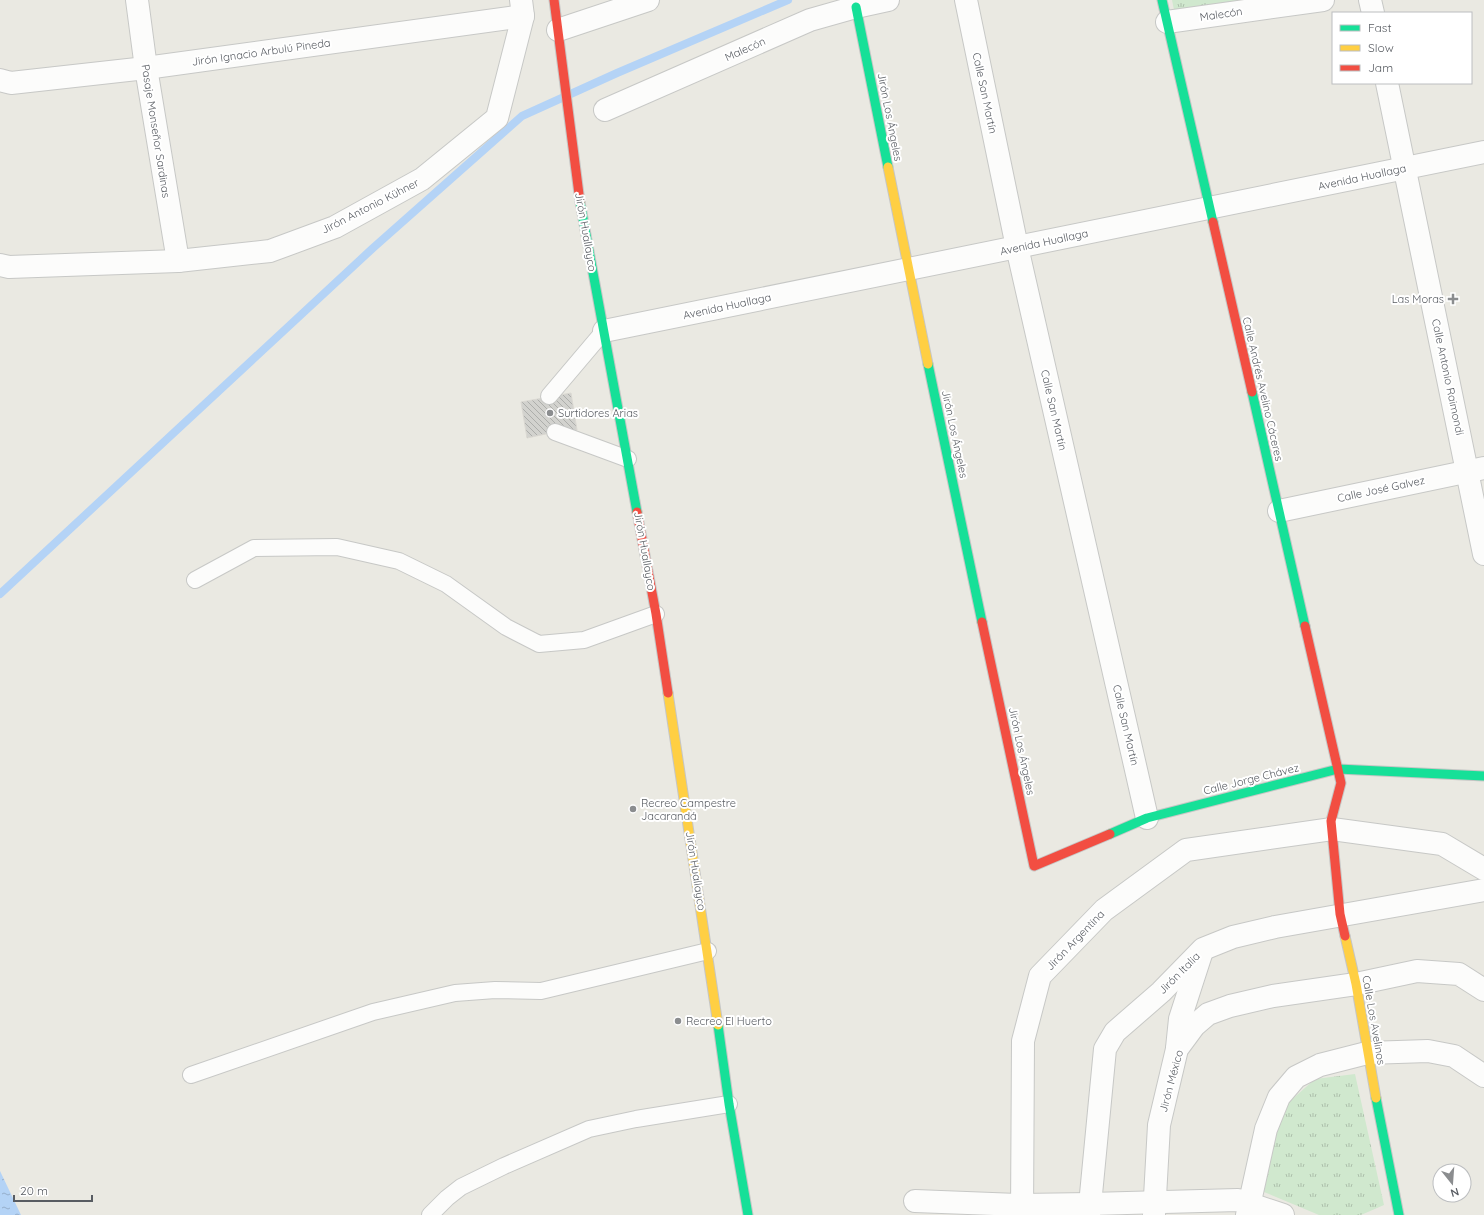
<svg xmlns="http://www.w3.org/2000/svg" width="1484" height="1215" font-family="Quicksand,sans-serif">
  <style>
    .grass { fill: url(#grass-tufts) }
    .water { fill: url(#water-ripples) }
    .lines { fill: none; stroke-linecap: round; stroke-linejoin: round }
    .stream { stroke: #b4d3f6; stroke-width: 8 }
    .building { fill: url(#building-back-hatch); stroke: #dad8d2 }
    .lane-casing { stroke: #c7c8c6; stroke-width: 18 }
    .street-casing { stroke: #c7c8c6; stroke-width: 24 }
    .fast-casing { stroke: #c6c6c5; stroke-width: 11 }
    .slow-casing { stroke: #c6c6c5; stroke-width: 11 }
    .jam-casing { stroke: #c6c6c5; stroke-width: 11 }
    .lane { stroke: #fcfcfb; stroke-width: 16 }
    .street { stroke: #fcfcfb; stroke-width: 22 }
    .fast { stroke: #16e098; stroke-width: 9 }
    .slow { stroke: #ffcf43; stroke-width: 9 }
    .jam { stroke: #f24e42; stroke-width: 9 }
    .poi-dot { fill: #8b8d8f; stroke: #fff; stroke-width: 1.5 }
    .labels { text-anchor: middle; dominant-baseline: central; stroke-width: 4; stroke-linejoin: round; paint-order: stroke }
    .street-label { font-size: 11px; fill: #585c62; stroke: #fff }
    .poi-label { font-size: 11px; fill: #585c62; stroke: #fff; text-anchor: start }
  </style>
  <defs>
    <pattern id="grass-tufts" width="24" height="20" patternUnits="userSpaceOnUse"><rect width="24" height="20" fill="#d0e8ce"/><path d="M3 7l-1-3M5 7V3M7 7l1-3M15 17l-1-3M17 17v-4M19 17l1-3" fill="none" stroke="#acbfab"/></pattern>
    <pattern id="water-ripples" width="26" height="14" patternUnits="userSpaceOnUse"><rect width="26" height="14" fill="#b4d3f6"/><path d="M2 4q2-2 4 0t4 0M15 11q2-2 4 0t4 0" fill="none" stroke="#95aecb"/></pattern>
    <pattern id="building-back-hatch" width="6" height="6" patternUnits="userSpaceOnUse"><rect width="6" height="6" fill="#d2d2ce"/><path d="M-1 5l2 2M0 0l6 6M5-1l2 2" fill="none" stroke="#adaeab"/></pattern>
  </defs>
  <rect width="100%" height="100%" fill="#eae9e2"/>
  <g class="grass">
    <polygon points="1172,0 1274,0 1175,15"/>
    <polygon points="1355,1074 1384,1205 1361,1215 1319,1215 1264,1192 1276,1127 1289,1102 1315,1079"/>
  </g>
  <polygon class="water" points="0,1171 21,1215 0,1215"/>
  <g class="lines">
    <polyline class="stream" points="0,594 373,248 522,116 617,73 788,0"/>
  </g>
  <polygon class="building" points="571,393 577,430 555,432 527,438 521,402"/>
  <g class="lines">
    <g class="lane-casing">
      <g id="lane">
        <polyline points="549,396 604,331"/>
        <polyline points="555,432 628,459"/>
        <polyline points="195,580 254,548 337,547 399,561 446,584 506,627 539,644 584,640 656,614"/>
        <polyline points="191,1075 373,1012 455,993 495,990 541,991 708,951"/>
        <polyline points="430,1215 447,1198 461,1187 504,1166 589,1129 636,1119 729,1104"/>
      </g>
    </g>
    <g class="street-casing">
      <g id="street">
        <polyline points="137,0 146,68 178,261"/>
        <polyline points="966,0 1017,247 1147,818"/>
        <polyline points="1370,0 1373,13"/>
        <polyline points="1167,22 1323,0"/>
        <polyline points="558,30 648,0"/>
        <polyline points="0,80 11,83 146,68 523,16"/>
        <polyline points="1387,83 1484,554"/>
        <polyline points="605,110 810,20 856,7 888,0"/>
        <polyline points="0,265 9,267 178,261 270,251 335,227 422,179 497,118 523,16 521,0"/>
        <polyline points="604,331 1484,152"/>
        <polyline points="1279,511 1484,468"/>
        <polyline points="1177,1048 1180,1019 1201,954"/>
        <polyline points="915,1201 1021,1205 1090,1204 1238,1200 1283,1215"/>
        <polyline points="1022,1215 1023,1041 1040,976 1104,910 1186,850 1332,829 1442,844 1484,869"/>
        <polyline points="1089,1215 1105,1049 1115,1032 1161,992 1203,949 1233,937 1275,927 1484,890"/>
        <polyline points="1154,1215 1159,1125 1177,1049 1194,1026 1208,1014 1230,1006 1273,996 1356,984 1417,971 1459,974 1484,990"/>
        <polyline points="1247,1215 1266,1129 1279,1097 1296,1077 1320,1065 1367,1053 1428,1051 1454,1056 1484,1076"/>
      </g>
    </g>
    <g class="fast-casing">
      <g id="fast">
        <polyline points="1162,0 1213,222"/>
        <polyline points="856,7 888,167"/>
        <polyline points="580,202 637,512"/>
        <polyline points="928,364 982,622"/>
        <polyline points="1252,392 1305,626"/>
        <polyline points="1110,834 1147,818 1338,769 1484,776"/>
        <polyline points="718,1025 729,1104 748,1215"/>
        <polyline points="1376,1098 1399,1215"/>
      </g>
    </g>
    <g class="slow-casing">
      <g id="slow">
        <polyline points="888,167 928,364"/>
        <polyline points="668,693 718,1025"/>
        <polyline points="1345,936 1356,984 1376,1098"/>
      </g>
    </g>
    <g class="jam-casing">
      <g id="jam">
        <polyline points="554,0 580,202"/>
        <polyline points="1213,222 1252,392"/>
        <polyline points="637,512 656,614 668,693"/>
        <polyline points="982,622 1034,866 1110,834"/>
        <polyline points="1305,626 1341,783 1331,821 1340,914 1345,936"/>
      </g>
    </g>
    <use href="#lane" class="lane"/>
    <use href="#street" class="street"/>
    <use href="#fast" class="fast"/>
    <use href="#slow" class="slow"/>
    <use href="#jam" class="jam"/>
  </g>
  <g class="poi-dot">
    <path d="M1451 293h4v4h4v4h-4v4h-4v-4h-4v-4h4z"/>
    <circle cx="550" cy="413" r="4"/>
    <circle cx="633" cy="809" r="4"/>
    <circle cx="678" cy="1021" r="4"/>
  </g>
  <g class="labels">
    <g class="street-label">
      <text transform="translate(1221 14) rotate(-8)">Malecón</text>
      <text transform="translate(745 49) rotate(-24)">Malecón</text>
      <text transform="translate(261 52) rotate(-8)">Jirón Ignacio Arbulú Pineda</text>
      <text transform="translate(985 93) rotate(78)">Calle San Martín</text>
      <text transform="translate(890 117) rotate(79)">Jirón Los Ángeles</text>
      <text transform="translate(156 131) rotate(81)">Pasaje Monseñor Sardinas</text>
      <text transform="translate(1362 177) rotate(-12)">Avenida Huallaga</text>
      <text transform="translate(370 206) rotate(-27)">Jirón Antonio Kühner</text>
      <text transform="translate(586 232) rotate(80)">Jirón Huallayco</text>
      <text transform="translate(1044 242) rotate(-12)">Avenida Huallaga</text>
      <text transform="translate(727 306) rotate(-12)">Avenida Huallaga</text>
      <text transform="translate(1448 377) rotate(78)">Calle Antonio Raimondi</text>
      <text transform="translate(1263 389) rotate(77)">Calle Andrés Avelino Cáceres</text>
      <text transform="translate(1054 410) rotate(77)">Calle San Martín</text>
      <text transform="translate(955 434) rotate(78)">Jirón Los Ángeles</text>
      <text transform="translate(1381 489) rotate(-12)">Calle José Galvez</text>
      <text transform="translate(645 551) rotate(80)">Jirón Huallayco</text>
      <text transform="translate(1126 725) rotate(77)">Calle San Martín</text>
      <text transform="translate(1022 751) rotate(78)">Jirón Los Ángeles</text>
      <text transform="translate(1251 779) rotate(-14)">Calle Jorge Chávez</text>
      <text transform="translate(696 871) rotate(81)">Jirón Huallayco</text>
      <text transform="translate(1075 940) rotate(-46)">Jirón Argentina</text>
      <text transform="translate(1179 973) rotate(-45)">Jirón Italia</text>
      <text transform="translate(1374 1020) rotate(80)">Calle Los Avelinos</text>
      <text transform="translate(1171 1081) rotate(-75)">Jirón México</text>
    </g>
    <g class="poi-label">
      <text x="1444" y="299" text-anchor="end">Las Moras</text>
      <text x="558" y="413">Surtidores Arias</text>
      <text x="641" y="803">Recreo Campestre<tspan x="641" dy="13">Jacarandá</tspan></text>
      <text x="686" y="1021">Recreo El Huerto</text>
    </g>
  </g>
  <rect x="1332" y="12" width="140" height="72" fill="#ffffff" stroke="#bcbec0"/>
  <rect x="1340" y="25" width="20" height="6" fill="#16e098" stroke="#bcbec0"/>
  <text x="1368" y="32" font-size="12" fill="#585c62">Fast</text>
  <rect x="1340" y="45" width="20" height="6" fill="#ffcf43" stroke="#bcbec0"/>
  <text x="1368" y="52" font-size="12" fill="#585c62">Slow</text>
  <rect x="1340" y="65" width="20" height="6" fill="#f24e42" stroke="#bcbec0"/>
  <text x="1368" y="72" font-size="12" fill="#585c62">Jam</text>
  <g transform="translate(1452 1183) rotate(163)"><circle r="19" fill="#ffffff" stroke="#bcbec0"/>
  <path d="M0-3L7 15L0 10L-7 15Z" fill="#8b8d8f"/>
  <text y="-6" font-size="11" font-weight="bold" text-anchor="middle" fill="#585c62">N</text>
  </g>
  <path d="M14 1195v6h78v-6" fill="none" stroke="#585c62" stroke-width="2"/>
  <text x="20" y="1195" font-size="12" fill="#585c62" stroke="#ffffff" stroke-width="3" paint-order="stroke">20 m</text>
</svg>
